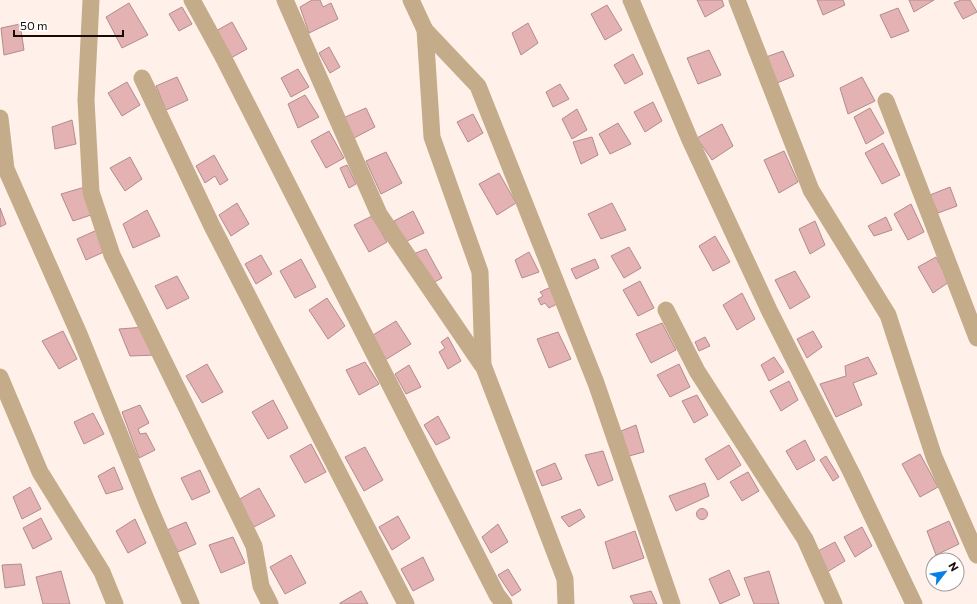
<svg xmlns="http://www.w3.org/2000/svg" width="977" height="604" font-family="Commissioner,sans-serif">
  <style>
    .building { fill: #e5b2b4; stroke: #b18c8d }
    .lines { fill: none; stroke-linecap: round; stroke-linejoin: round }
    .minor { stroke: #c4ac8a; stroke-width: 17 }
  </style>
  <rect width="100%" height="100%" fill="#fff0ea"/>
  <g class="building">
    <polygon points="312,0 320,0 323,7 331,3 338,19 309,33 300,7"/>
    <polygon points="697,0 722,0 724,6 705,17"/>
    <polygon points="817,0 843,0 845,5 823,15"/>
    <polygon points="909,0 934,0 914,12"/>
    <polygon points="961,0 970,0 977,12 963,19 954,3"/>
    <polygon points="129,3 148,35 122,48 106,17"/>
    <polygon points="607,5 622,30 605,40 591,14"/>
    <polygon points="182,7 192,24 179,31 169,14"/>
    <polygon points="898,8 909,31 891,38 880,15"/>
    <polygon points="232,22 247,49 229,59 214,32"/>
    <polygon points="528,23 538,43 521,55 512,33"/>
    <polygon points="20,24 24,50 4,55 1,28"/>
    <polygon points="329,47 340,67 330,73 319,53"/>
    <polygon points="709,50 721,75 698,84 687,58"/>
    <polygon points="783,51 794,76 777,83 766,57"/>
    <polygon points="633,54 643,74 625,84 614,65"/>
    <polygon points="298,69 309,87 291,97 281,78"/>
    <polygon points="177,77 188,100 166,110 156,86"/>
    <polygon points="862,77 875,101 848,114 840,88"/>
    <polygon points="127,82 140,105 122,116 108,93"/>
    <polygon points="560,84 569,99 553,107 546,92"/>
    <polygon points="305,95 319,117 298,128 288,104"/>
    <polygon points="653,102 662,121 645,132 634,112"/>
    <polygon points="366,108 375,127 354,138 343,118"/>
    <polygon points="870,108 884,133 866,144 854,117"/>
    <polygon points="577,109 587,130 572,139 562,119"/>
    <polygon points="473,114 483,133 468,142 457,122"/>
    <polygon points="72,120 76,144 55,149 52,127"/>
    <polygon points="618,123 631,144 610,154 599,134"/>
    <polygon points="722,124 733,146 712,160 697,138"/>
    <polygon points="329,131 344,158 326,168 311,141"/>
    <polygon points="592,137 598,155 581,164 573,142"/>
    <polygon points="883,143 900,175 882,184 865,153"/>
    <polygon points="784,151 798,182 779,193 764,160"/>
    <polygon points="386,152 402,183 381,194 366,161"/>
    <polygon points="214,155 228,180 220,185 215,176 205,183 196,166"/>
    <polygon points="130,157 142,179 125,191 110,168"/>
    <polygon points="347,165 356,184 349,188 340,168"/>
    <polygon points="499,173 516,203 497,215 479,184"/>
    <polygon points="85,187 94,214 73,221 61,194"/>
    <polygon points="950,187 957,206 938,213 930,195"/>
    <polygon points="237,203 249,224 231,236 219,215"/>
    <polygon points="612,203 626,230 601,239 588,214"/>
    <polygon points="911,204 924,232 908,240 894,214"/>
    <polygon points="0,208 6,224 0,227"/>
    <polygon points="147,210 160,236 133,248 123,224"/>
    <polygon points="413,211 424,233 405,242 394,221"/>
    <polygon points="372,216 387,242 369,252 354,225"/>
    <polygon points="886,217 892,230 874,236 868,226"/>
    <polygon points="815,221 825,245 810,254 799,229"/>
    <polygon points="97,230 106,251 86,260 77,239"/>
    <polygon points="715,236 730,262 713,271 699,246"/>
    <polygon points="629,247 641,268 624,278 611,256"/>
    <polygon points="426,249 442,278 425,287 411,255"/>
    <polygon points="529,252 539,272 522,278 515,260"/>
    <polygon points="261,255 272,274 256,284 245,264"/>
    <polygon points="936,257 949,282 933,293 918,267"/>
    <polygon points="301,259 316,287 295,298 280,271"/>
    <polygon points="595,259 599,268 576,279 571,269"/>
    <polygon points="795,271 810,297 790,309 775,280"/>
    <polygon points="177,276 189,298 167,309 155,286"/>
    <polygon points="640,281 654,308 638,316 623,290"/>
    <polygon points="551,287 559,303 549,308 545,303 541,305 538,299 543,296 540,292"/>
    <polygon points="742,293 755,319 737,330 723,305"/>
    <polygon points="327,298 345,326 328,339 309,310"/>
    <polygon points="396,321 411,344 385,360 373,335"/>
    <polygon points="662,323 676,350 651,363 636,334"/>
    <polygon points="146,327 158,355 130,356 119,329"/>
    <polygon points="63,331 77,359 59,369 42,341"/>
    <polygon points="813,331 822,347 807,358 797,339"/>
    <polygon points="558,332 571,359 549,368 537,339"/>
    <polygon points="448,337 461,361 448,369 439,352 445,348 441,342"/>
    <polygon points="705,337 710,346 699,351 695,342"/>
    <polygon points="774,357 784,372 769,381 761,365"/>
    <polygon points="868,357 877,374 853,383 862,405 836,417 820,384 846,376 845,366"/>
    <polygon points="365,362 379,384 359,395 346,370"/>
    <polygon points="207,364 223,392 202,403 186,376"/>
    <polygon points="679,364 690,387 670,397 657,375"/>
    <polygon points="409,365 421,387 406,394 395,374"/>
    <polygon points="789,381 798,400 781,411 770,391"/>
    <polygon points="697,395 708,415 694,423 682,401"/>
    <polygon points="273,400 288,428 268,439 252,412"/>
    <polygon points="140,405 149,423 138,429 140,434 146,433 155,450 139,458 122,412"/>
    <polygon points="93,413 104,434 84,444 74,422"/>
    <polygon points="438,416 450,438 436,445 424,425"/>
    <polygon points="636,425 644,452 629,456 621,431"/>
    <polygon points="805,440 815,460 797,470 786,451"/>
    <polygon points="311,444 326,472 305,483 290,456"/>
    <polygon points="729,445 741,465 718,480 705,459"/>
    <polygon points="365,447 383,480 364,491 345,457"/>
    <polygon points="603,451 613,480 598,486 585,455"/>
    <polygon points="920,454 938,487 920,497 902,464"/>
    <polygon points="826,456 839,477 833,481 820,460"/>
    <polygon points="555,463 562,479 542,486 536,471"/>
    <polygon points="114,467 123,489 106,494 98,476"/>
    <polygon points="200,470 210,492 192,500 181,478"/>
    <polygon points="748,472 759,491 742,501 730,482"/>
    <polygon points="705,483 709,496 676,511 669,496"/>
    <polygon points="30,487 41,509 22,519 13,497"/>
    <polygon points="259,488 275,516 254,527 238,500"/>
    <circle cx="702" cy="514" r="5.5"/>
    <polygon points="580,509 585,517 569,527 561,517"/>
    <polygon points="398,516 410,538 392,550 379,527"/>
    <polygon points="41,518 52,539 33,549 23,528"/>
    <polygon points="135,519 146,543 128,553 116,531"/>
    <polygon points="949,521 959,544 936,555 927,531"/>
    <polygon points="186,522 196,544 178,552 167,530"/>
    <polygon points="498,524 508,542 491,553 482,537"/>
    <polygon points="862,527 872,546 855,557 844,537"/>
    <polygon points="635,531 644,558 613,569 605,542"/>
    <polygon points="233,537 245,563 221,573 209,545"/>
    <polygon points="835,542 845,561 827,572 816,552"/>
    <polygon points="291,555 306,583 285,594 270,567"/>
    <polygon points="423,557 434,580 413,591 401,569"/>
    <polygon points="21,564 25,585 5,588 2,565"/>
    <polygon points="508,569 521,590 512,596 498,575"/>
    <polygon points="729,570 740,595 720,604 709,579"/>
    <polygon points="61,571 70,604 43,604 36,577"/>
    <polygon points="769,571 779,604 754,604 744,578"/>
    <polygon points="361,591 368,604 340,604 340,603"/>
    <polygon points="651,591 657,604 634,604 630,596"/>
  </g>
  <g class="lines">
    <g class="minor">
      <polyline points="91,0 86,100 91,192 112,255 254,546 261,586 270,604"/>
      <polyline points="192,0 222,55 497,595 504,604"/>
      <polyline points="285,0 379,214 482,365"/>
      <polyline points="411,0 425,30 432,137 480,272 483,365 565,579 566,604"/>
      <polyline points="631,0 690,140 769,310 852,474 914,604"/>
      <polyline points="737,0 811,190 888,315 934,457 977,555"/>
      <polyline points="425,30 478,86 596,383 672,604"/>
      <polyline points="142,78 212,226 406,604"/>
      <polyline points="886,101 977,338"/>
      <polyline points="0,118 6,169 79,334 148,504 191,604"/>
      <polyline points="666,310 697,371 805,539 834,604"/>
      <polyline points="0,377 40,472 102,572 115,604"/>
    </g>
  </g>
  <g transform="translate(945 572) rotate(59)"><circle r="19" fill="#ffffff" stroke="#a29d9b"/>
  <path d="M0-3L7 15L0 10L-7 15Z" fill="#077fe5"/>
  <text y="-6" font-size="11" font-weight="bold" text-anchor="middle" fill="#170b06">N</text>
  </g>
  <path d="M14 30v6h109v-6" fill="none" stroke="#170b06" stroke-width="2"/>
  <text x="20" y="30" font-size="12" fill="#170b06" stroke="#ffffff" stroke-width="3" paint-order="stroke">50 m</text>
</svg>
